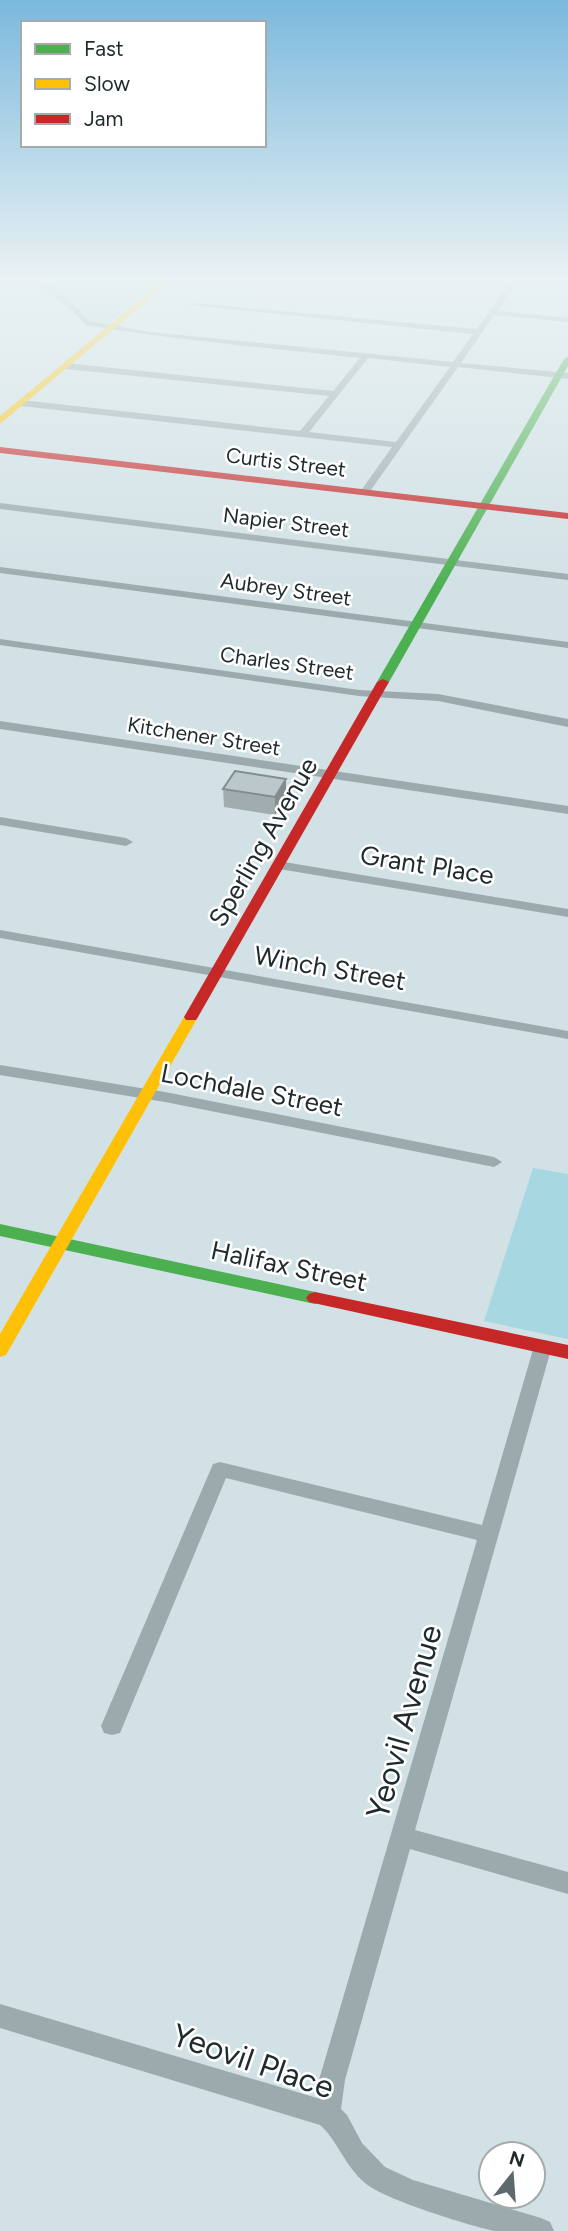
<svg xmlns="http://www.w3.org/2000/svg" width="568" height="2231" font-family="Figtree,sans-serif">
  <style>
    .green { fill: #a7d7e1 }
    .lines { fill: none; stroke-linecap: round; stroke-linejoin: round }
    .street { fill: #9baaac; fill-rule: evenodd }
    .fast { fill: #4caf50; fill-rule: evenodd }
    .slow { fill: #ffc107; fill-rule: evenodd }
    .jam { fill: #c62828; fill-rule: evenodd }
    .wall { fill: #a1acaf }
    .shaded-wall { fill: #838c8e }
    .building { fill: #bbc8cb; stroke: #838c8e; stroke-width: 2 }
    .labels { text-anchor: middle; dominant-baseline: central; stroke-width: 5; stroke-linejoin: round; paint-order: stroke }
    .far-street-label { font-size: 21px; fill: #1e2a2c; stroke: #fff }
    .street-label { font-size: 26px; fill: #1e2a2c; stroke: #fff }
    .near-street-label { font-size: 32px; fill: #1e2a2c; stroke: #fff }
  </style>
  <rect width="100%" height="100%" fill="#d1e1e5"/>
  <g class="green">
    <polygon points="43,281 160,281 110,322 101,324 88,321 78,306"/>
    <polygon points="533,1168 568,1174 568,1339 484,1321"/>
  </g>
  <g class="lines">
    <g class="street">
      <path d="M32,281C54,281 75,305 89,321L111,325L115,323L123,327L149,332L453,362L473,334L190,305L194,303L477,329L511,281H519L498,311L568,318V322L494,315L461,363L568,373V379L458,367L368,494L365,495L360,492L392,447L21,406L17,403L21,400L300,431L329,396L66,369L62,366L66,363L333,391L360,358C269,348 175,340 86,325L68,307ZM368,358L450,367L396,442L309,432Z"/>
      <polygon points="0,503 568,574 568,580 0,509"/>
      <polygon points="0,567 568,642 568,648 0,573"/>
      <polygon points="0,639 359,690 438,694 568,719 568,727 438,701 359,696 0,645"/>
      <polygon points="0,721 568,806 568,814 0,729"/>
      <polygon points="0,817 126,838 133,842 126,846 0,825"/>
      <polygon points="278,861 568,909 568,917 273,868 271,865"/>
      <polygon points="0,930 568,1031 568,1039 0,938"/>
      <polygon points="0,1065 165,1092 494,1157 502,1162 494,1167 165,1102 0,1075"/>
      <path d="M543,1340L549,1341L552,1346L415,1830L568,1872V1894L410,1849L345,2080L341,2109L347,2115L362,2143L385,2167L413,2180L541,2218L550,2222L554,2231C536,2231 514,2231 495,2231C470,2226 383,2199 365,2183C344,2165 338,2141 320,2125L0,2028V2004L317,2098L319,2080L477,1540L226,1478L120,1733L112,1735L104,1733L101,1726L213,1464L220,1462L482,1525L534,1346L537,1341Z"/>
    </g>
    <g class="fast">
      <polygon points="568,357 568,366 389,682 379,684 377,682 564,359"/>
      <polygon points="0,1224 315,1292 321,1294 324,1298 321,1302 315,1304 0,1236"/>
    </g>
    <g class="slow">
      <polygon points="162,281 171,281 0,424 0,416"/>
      <polygon points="191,1013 198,1017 6,1355 0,1357 0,1334 184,1017"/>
    </g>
    <g class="jam">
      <polygon points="0,447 568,513 568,519 0,453"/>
      <polygon points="383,679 389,682 198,1017 196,1020 186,1020 184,1017 377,682"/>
      <polygon points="315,1292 568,1345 568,1359 309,1302 306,1298 309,1294"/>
    </g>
  </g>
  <polygon class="wall" points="286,779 286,797 275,815 224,807 223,789"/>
  <polygon class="shaded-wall" points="286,779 286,797 275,815 275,797"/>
  <polygon class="building" points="235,771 286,779 275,797 223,789"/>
  <linearGradient id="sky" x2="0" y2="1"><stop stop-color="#7bb9dd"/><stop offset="0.47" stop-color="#eaf2f3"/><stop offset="1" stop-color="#eaf2f3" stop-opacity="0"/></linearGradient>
  <rect width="568" height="593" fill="url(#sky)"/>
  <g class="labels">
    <g class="far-street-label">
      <text transform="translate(286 462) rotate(7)">Curtis Street</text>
      <text transform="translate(286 522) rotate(7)">Napier Street</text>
      <text transform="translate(286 589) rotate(8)">Aubrey Street</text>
      <text transform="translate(287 663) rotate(8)">Charles Street</text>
      <text transform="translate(204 736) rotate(9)">Kitchener Street</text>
    </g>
    <g class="street-label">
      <text transform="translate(263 842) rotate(-60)">Sperling Avenue</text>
      <text transform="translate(427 865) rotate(9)">Grant Place</text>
      <text transform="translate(330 968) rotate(10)">Winch Street</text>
      <text transform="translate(252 1090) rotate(11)">Lochdale Street</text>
      <text transform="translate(289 1266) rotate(12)">Halifax Street</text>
    </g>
    <g class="near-street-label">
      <text transform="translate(404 1722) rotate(-74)">Yeovil Avenue</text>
      <text transform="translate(253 2061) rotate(19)">Yeovil Place</text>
    </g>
  </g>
  <rect x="21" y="21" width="245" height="126" fill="#ffffff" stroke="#a5aaab" stroke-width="2"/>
  <rect x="35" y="44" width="35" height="10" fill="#4caf50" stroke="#a5aaab" stroke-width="2"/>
  <text x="84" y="56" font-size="21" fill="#1e2a2c">Fast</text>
  <rect x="35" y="79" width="35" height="10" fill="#ffc107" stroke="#a5aaab" stroke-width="2"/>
  <text x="84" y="91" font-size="21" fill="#1e2a2c">Slow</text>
  <rect x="35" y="114" width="35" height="10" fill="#c62828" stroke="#a5aaab" stroke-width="2"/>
  <text x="84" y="126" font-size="21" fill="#1e2a2c">Jam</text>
  <g transform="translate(512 2175) rotate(17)"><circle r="33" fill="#ffffff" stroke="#a5aaab" stroke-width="2"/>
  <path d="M0-5L12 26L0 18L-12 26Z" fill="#5d6a6d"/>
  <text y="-10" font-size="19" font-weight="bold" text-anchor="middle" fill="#1e2a2c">N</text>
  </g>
</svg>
